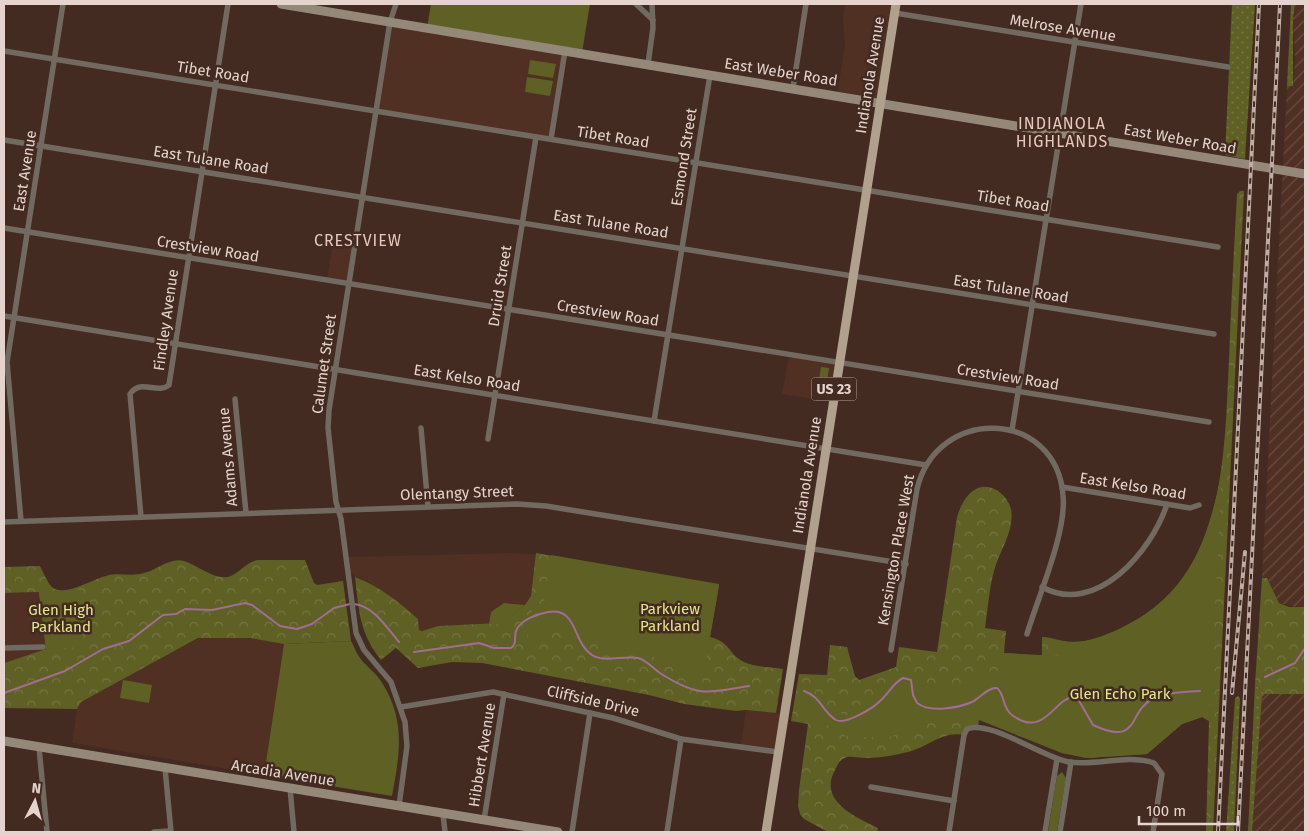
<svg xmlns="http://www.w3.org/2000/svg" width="1309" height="836" font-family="'Fira Sans',sans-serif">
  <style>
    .built { fill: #4f3023 }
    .industrial { fill: url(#industrial-furrows) }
    .grass { fill: url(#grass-dots) }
    .forest { fill: url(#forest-crowns) }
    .green { fill: #5e6024 }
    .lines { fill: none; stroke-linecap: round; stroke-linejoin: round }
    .stream { stroke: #a26c96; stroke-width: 2 }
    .street { stroke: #716a60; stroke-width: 5.5 }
    .secondary { stroke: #948979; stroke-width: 9 }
    .primary { stroke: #b0a18c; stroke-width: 9 }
    .rail-casing { stroke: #c0aea6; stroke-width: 4 }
    .rail { stroke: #432b21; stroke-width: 2; stroke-dasharray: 5.5; stroke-linecap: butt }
    .labels { text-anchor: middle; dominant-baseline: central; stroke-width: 5; stroke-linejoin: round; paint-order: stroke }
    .shield { fill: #432b21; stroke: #b4a199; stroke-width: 1 }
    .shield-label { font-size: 14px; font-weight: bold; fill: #e4d4cd }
    .street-label { font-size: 15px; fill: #e4d4cd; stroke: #432b21 }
    .park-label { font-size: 15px; fill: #e3e888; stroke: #432b21 }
    .neighbourhood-label { font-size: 16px; letter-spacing: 1px; fill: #e8c8bc; stroke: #432b21 }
  </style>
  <defs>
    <pattern id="industrial-furrows" width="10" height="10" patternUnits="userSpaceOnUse" patternTransform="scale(1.25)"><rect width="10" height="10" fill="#4f3023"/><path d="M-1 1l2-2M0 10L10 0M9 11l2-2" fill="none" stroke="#684d42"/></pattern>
    <pattern id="grass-dots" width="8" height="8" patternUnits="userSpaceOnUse" patternTransform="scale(1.25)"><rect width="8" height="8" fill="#5e6024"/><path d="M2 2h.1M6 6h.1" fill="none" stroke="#757643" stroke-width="1.8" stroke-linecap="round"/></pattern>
    <pattern id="forest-crowns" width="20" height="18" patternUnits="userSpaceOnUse" patternTransform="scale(1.25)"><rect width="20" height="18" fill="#5e6024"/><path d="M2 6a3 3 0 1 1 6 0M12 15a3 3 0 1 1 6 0" fill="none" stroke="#757643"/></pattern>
  </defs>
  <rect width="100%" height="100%" fill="#432b21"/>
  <g class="built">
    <polygon points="845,4 896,4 880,103 837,96 845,45 843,19"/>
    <polygon points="390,22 565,51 551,139 376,111"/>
    <polygon points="334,238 354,241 347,282 327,279"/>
    <polygon points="789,355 838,363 832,402 782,394"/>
    <polygon points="513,553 551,555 526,647 427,633 414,628 368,582 355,577 347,569 346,557"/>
    <polygon points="39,592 46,649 4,663 4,593"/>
    <polygon points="198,638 250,638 284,644 264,775 72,743 77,709 80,702"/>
    <polygon points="746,710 783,714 777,750 741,745"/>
  </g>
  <g class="industrial">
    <polygon points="1295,4 1305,4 1305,607 1300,608 1279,603 1267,578 1262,578 1287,86 1293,86 1295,59 1293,18"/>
    <polygon points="1265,694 1305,694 1305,832 1252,832 1262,697"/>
  </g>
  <g class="grass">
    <polygon points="1232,4 1255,4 1245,159 1225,155"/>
    <polygon points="1291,4 1295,4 1293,18 1293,86 1287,86"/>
    <polygon points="1255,684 1265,694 1262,697 1252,832 1248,832"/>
    <polygon points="1238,696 1240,698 1234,832 1226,832 1235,698"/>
  </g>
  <g class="forest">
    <path d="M1240,191H1244L1213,832H1206L1209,721L1202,717L1182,724L1147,754L1087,758L1062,753L979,720L978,727H972L965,735C940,731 930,747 908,752C896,755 879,758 866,758C861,758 853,756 847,757C840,759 838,764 835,770C818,801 855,817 878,828L877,832H828L804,819L800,814L798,806L799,790L808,724L791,721L799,674L827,675L830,645L847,647L855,676L859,680L896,667L899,647L937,652L957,517C960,507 966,494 976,489C990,481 1008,495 1011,509C1015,531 999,551 994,571C989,589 988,609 985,628L1006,631L1004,653L1042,656V637C1053,637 1065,643 1076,643C1091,642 1108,634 1122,628C1226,578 1224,459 1229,360C1231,304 1234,249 1237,194Z"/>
    <path d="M536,553L719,586L710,637C731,642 728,654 744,662C754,667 771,667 783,669L776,713L746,710L736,711L684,704L649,695L482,663L452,662L418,668L396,648L381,660C359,632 359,611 355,577C379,586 399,602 418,619L419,630L422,631L438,626L499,623L525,605L531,596Z"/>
    <path d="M257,560H305L314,583L317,585L343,581L351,641L284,644L250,638H198L81,702L77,709L4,708V663L46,649L39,592L4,593V567L40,566C44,573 48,586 55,589C68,595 93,579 106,576C118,572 132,577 144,573C157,570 170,557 184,561C198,565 216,582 231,576C240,572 246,563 257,560Z"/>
    <polygon points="1262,578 1267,578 1279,603 1289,607 1305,607 1305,694 1265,694 1255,684"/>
  </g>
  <g class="green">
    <polygon points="431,4 590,4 582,53 427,28"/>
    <polygon points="530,60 556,64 553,78 528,74"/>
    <polygon points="527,77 553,81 550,96 525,92"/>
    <polygon points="821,367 829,368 824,400 816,398"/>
    <path d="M1222,473L1209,721L1202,717L1182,724L1147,754L1087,758L1062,753L981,720L969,718L924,724L887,738L846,736L794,706L796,693L818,706L847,715L883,693L898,678L910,680L920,685L953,688L967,685L990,672L998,671L1004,653L1060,656L1064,641C1083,644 1102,637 1119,629C1190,595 1206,544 1222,473Z"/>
    <polygon points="551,555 719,584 702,683 650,655 634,651 604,648 567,630 548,632 526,647 533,605 544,604"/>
    <polygon points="79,590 82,647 46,649 39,592"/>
    <polygon points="504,603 525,605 499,624 489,624 491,612"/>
    <path d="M351,641C354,646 356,653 360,658C366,666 375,672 381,681C406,720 400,753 392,796L264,775L284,644Z"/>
    <polygon points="123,680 152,685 149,703 120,698"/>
    <polygon points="1062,772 1066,778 1057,832 1048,832 1057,776"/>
  </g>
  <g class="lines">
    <g class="stream">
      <path d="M354,604C374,606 387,628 399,642"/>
      <path d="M414,652L479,643L494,648H511C517,644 514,638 516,631C520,620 537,614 548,612C578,607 572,642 592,655C604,663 624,655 638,658C647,660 654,670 663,675C700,698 708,692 749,686"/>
      <polyline points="1265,677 1295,663 1305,648"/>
      <path d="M804,691C820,696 823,712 836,720C845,725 874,708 881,700C889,693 893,683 903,678L911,680L913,695L917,703C930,713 958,708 972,702C980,698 988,687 997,688C1005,694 1002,708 1012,715C1044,739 1054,699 1073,697L1078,699L1093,725C1140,747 1128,712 1151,700C1165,692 1184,692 1200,691"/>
      <polyline points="4,693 65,671 103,649 129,641 163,615 176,614 185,609 212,610 245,603 252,605 280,626 297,629 312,624 334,608 350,604"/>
    </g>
    <g class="street">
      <polyline points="396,4 390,22 329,410 328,428 336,502 341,519 356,633 364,650 391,682 405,722 407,746 399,806"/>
      <polyline points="636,4 653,20"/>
      <polyline points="895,13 1228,67"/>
      <polyline points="4,51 1218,247"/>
      <polyline points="648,64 653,28 652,4"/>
      <polyline points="793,88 806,4"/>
      <polyline points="551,139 565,51"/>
      <polyline points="4,140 1214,334"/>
      <polyline points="4,228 1209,422"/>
      <polyline points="4,316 926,465"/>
      <polyline points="235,399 246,513"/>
      <polyline points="654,421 710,75"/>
      <polyline points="421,428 428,506"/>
      <polyline points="1012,430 1081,4"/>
      <polyline points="488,439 536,137"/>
      <polyline points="1062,487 1190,508 1199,505"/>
      <path d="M141,517L130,394C141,378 157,395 169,385L228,4"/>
      <polyline points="21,521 7,362 63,4"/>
      <polyline points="4,522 517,504 546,506 906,564"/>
      <path d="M1042,587C1096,617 1152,551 1167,504"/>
      <polyline points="4,648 43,647"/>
      <path d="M891,650L917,489C937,405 1056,409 1063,495C1067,532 1038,597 1027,634"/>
      <polyline points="401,707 493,692 613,718 681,739 778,752"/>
      <polyline points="39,747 47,832"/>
      <polyline points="165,768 171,832"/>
      <polyline points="871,787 954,801"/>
      <polyline points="290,788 294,832"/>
      <polyline points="443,814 445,832"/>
      <polyline points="484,820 504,694"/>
      <polyline points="154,832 170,831"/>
      <polyline points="572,832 590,713"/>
      <polyline points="667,832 681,739"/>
      <path d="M949,832L964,735L967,729C989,719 1044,758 1069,762C1097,766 1127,754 1154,763L1162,774L1153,832"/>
      <polyline points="1045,832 1057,759"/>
      <polyline points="1060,832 1071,762"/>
    </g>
    <g class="secondary">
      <polyline points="281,4 1305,174"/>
      <polyline points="4,741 558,832"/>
    </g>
    <polyline class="primary" points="766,832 896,4"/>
    <g class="rail-casing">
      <g id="rail">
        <polyline points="1232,693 1245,552"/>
        <polyline points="1218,832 1259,4"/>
        <polyline points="1238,832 1280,4"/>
      </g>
    </g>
    <use href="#rail" class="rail"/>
  </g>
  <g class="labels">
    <rect class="shield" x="811.5" y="377.5" width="45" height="23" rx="4"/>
    <g class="shield-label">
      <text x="834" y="389">US 23</text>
    </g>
    <g class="street-label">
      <text transform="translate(1063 28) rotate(9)">Melrose Avenue</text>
      <text transform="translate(213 72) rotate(9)">Tibet Road</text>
      <text transform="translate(781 72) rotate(9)">East Weber Road</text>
      <text transform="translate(870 75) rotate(-81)">Indianola Avenue</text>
      <text transform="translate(613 137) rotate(9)">Tibet Road</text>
      <text transform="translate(1180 139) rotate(10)">East Weber Road</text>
      <text transform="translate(684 157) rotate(-81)">Esmond Street</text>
      <text transform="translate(211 160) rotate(9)">East Tulane Road</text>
      <text transform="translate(25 171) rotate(-81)">East Avenue</text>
      <text transform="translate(1013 201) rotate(9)">Tibet Road</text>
      <text transform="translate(611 224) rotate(9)">East Tulane Road</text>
      <text transform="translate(208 249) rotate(9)">Crestview Road</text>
      <text transform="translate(500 286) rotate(-81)">Druid Street</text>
      <text transform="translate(1011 289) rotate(9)">East Tulane Road</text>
      <text transform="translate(608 313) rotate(9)">Crestview Road</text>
      <text transform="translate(166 320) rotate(-82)">Findley Avenue</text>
      <text transform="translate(324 364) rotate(-82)">Calumet Street</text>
      <text transform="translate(1008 377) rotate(9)">Crestview Road</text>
      <text transform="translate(467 378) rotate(9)">East Kelso Road</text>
      <text transform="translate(228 457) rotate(-95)">Adams Avenue</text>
      <text transform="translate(807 475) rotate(-81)">Indianola Avenue</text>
      <text transform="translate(1133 486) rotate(9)">East Kelso Road</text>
      <text transform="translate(457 493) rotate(-2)">Olentangy Street</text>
      <text transform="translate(896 550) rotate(-80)">Kensington Place West</text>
      <text transform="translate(593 701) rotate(13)">Cliffside Drive</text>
      <text transform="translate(482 755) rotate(-81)">Hibbert Avenue</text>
      <text transform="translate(283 773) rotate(9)">Arcadia Avenue</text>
    </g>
    <g class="park-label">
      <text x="670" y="609">Parkview<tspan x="670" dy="17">Parkland</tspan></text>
      <text x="61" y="610">Glen High<tspan x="61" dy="17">Parkland</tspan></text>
      <text x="1120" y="694">Glen Echo Park</text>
    </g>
    <g class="neighbourhood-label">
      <text x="1062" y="123">INDIANOLA<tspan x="1062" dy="18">HIGHLANDS</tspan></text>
      <text x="358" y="240">CRESTVIEW</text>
    </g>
  </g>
  <rect width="1309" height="836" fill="none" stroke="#e4d4cd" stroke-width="10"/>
  <g transform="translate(35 801) rotate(6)" stroke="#432b21" stroke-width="4" paint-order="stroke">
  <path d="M0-4L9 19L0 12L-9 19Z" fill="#e4d4cd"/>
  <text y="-8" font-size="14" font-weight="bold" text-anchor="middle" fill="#e4d4cd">N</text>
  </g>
  <path d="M1139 816v8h99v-8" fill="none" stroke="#e4d4cd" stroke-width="2.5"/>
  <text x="1146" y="816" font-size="15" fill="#e4d4cd" stroke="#432b21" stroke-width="4" paint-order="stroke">100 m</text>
</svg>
